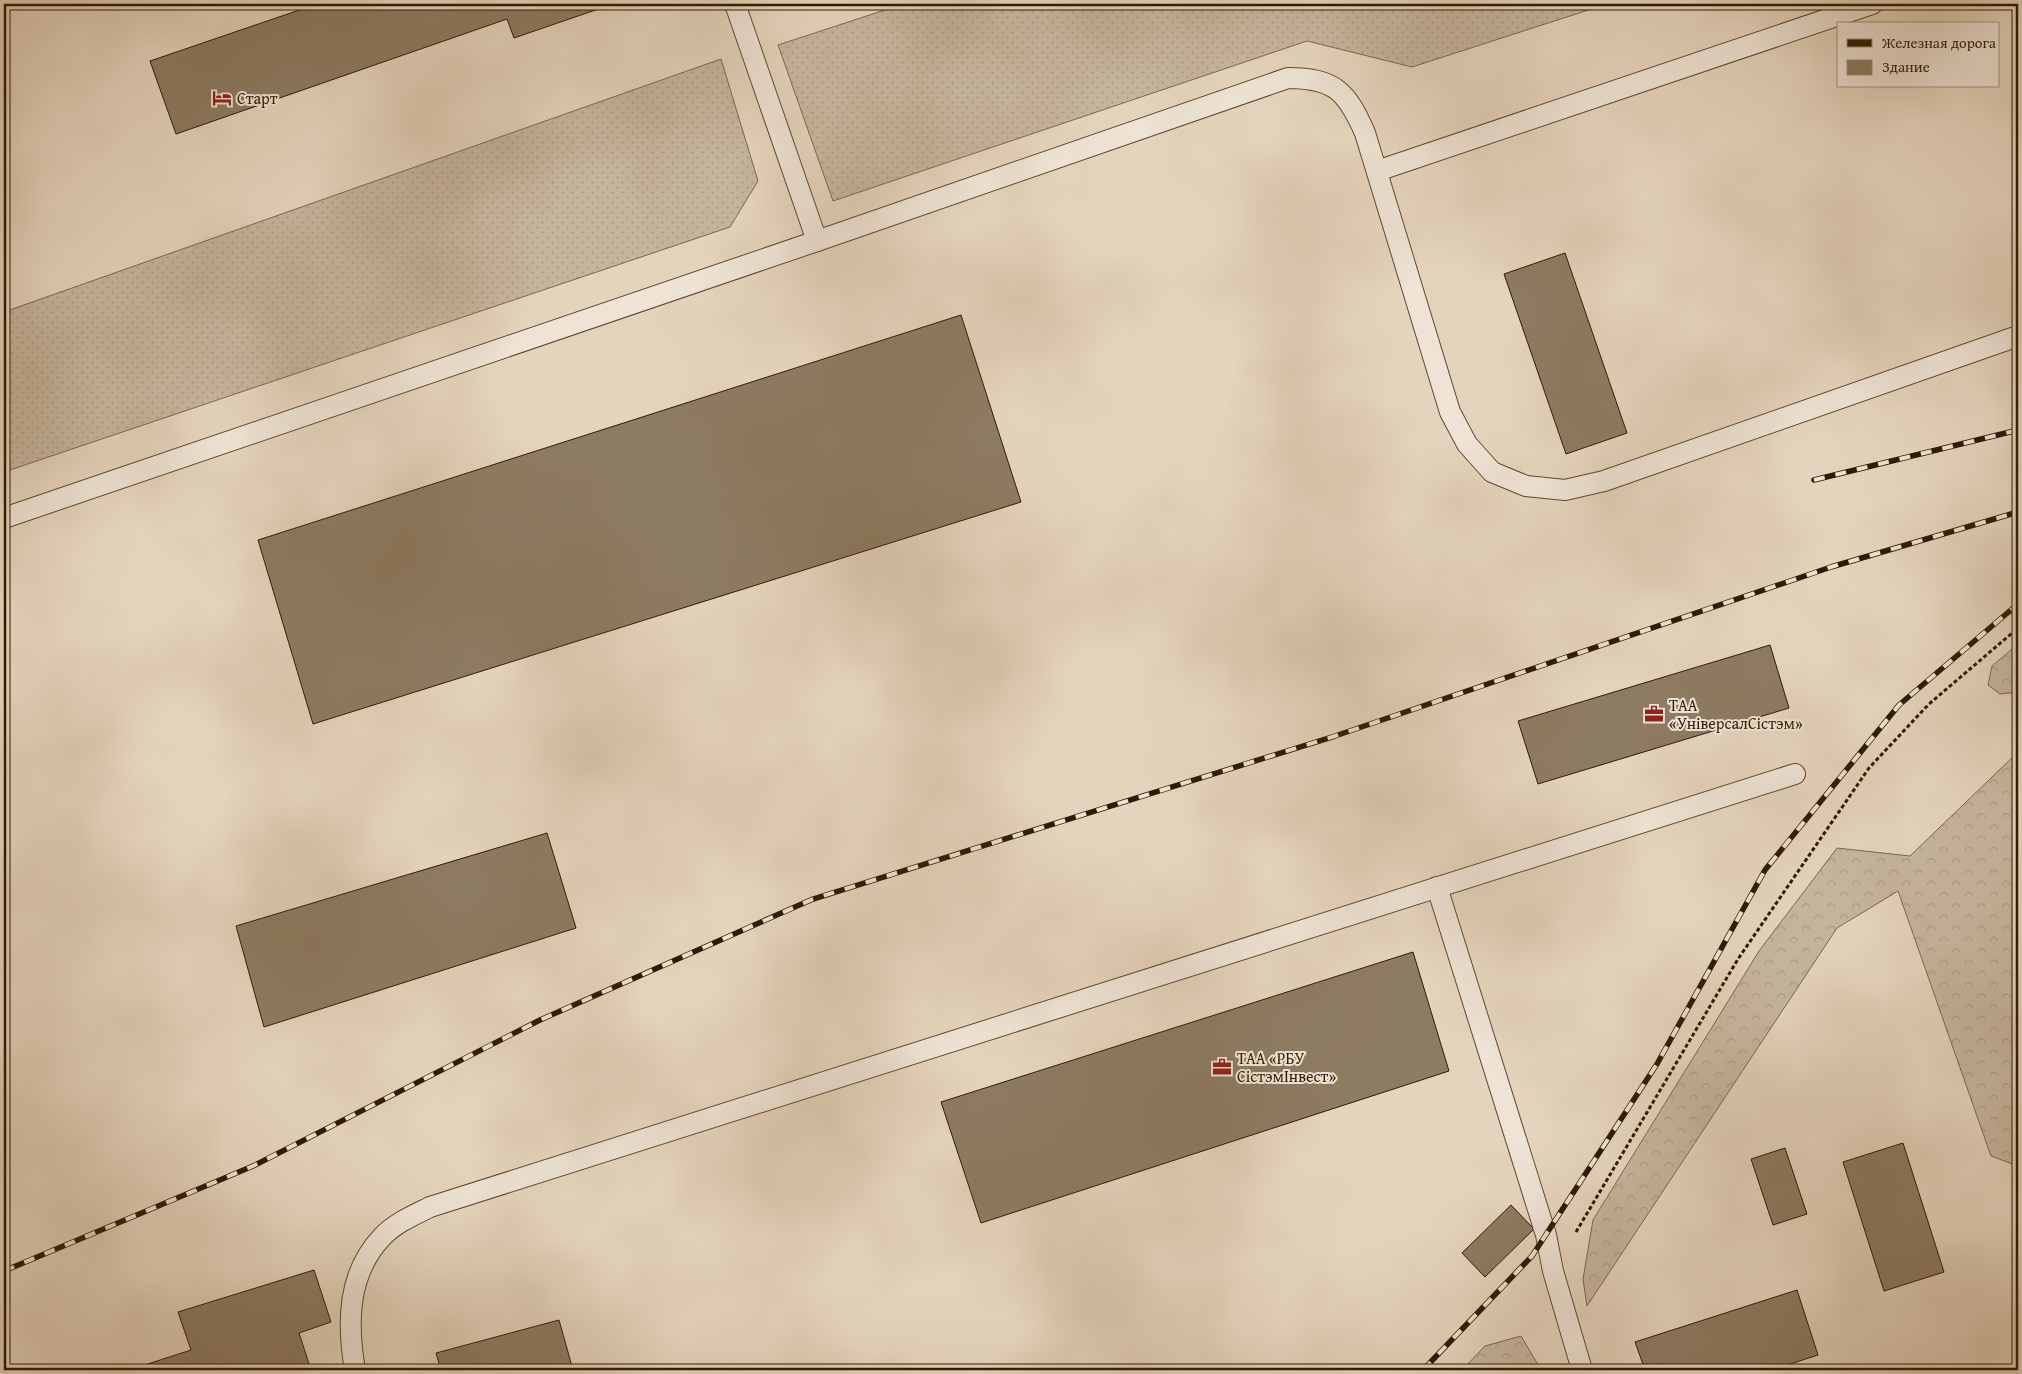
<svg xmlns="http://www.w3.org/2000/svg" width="2022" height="1374" font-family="'Gentium Book Plus',serif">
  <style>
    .grass { fill: url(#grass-dots); stroke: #7a684e }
    .forest { fill: url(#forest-crowns); stroke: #7a684e }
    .building { fill: #8d7b62; stroke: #2e1b00 }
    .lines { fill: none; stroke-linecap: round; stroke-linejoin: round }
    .lane-casing { stroke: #5c492f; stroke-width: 22 }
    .path { stroke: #2e1b00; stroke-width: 3; stroke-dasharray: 4 2.5; stroke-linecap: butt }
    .lane { stroke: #eee3d4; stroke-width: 20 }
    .rail-casing { stroke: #2e1b00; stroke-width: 5.5 }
    .rail { stroke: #eee3d4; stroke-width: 4; stroke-dasharray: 11; stroke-linecap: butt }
    .labels { text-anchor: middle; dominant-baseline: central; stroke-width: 4; stroke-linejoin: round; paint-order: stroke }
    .poi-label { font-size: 16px; fill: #2e1b00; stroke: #eee3d4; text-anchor: start }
  </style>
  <defs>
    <pattern id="grass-dots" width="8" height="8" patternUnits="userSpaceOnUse" patternTransform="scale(1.25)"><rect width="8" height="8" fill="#c6b59d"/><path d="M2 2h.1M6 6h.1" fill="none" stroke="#aa9b85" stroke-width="1.8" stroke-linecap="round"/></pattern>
    <pattern id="forest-crowns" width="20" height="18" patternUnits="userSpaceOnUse" patternTransform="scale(1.25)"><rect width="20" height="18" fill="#c6b59d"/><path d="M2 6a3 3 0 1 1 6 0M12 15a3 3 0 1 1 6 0" fill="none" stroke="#aa9b85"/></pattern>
  </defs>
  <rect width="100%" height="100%" fill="#e5d4bd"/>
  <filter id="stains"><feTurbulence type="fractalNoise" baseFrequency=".004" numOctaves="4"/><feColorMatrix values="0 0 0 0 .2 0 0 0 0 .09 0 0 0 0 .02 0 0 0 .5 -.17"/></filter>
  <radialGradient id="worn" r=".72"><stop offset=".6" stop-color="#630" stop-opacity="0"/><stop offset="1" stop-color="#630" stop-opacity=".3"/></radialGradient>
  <g class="grass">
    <polygon points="903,4 1607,4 1412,67 1307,41 833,201 778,45"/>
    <polygon points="721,59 758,181 730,227 4,472 4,312"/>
  </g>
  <g class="forest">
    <polygon points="2018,644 2018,692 2000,694 1988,685 1992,666"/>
    <polygon points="2018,752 2018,1166 1991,1156 1898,891 1837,928 1587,1306 1583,1279 1593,1220 1759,951 1837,848 1910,856"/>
    <polygon points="1521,1336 1537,1363 1538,1370 1462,1370 1485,1346"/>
  </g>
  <g class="building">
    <polygon points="317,4 613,4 514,38 507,19 176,134 150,61"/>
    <polygon points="1565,253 1627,433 1566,454 1504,274"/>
    <polygon points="961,315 1021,502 313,724 258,540"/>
    <polygon points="1770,645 1789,708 1538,784 1518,721"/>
    <polygon points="547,833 576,928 264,1027 236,926"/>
    <polygon points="1413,952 1449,1071 981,1223 941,1102"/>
    <polygon points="1903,1143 1944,1272 1884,1291 1843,1162"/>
    <polygon points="1785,1148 1807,1214 1773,1225 1751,1159"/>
    <polygon points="1511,1205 1534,1229 1485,1277 1462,1253"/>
    <polygon points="314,1270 331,1322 299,1333 311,1370 129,1370 191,1350 178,1312"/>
    <polygon points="1797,1290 1818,1355 1772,1370 1645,1370 1635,1342"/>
    <polygon points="559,1320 573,1370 441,1370 436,1353"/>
  </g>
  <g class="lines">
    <g class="lane-casing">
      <g id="lane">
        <polyline points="735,4 817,241"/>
        <polyline points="1377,171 1872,4"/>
        <path d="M4,518L817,241L1288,78C1335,78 1347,92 1365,133L1450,412L1467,444L1492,472L1526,486L1565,490L1604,481L2018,336"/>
        <polyline points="1437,887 1546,1235 1553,1271 1582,1370"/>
        <path d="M355,1370C347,1324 347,1274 382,1237C395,1223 414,1215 430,1207L1795,774"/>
      </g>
    </g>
    <polyline class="path" points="1576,1232 1738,959 1869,768 1929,704 2018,628"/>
    <use href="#lane" class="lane"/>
    <g class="rail-casing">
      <g id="rail">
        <polyline points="1814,480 2018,430"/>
        <polyline points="4,1271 253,1166 540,1020 813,899 1335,736 1831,567 2018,512"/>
        <polyline points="1423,1370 1532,1256 1657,1064 1765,870 1899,705 2018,604"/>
      </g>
    </g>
    <use href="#rail" class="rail"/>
  </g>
  <defs>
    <g id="hotel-bare" transform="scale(1.5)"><path d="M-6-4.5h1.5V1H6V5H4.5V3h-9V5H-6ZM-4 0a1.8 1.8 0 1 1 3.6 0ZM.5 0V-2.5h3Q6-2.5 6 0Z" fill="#8f2418" stroke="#eee3d4" stroke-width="2.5" paint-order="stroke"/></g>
    <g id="office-bare" transform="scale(1.5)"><path d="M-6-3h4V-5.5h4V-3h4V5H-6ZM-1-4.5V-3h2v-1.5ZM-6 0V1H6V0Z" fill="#8f2418" stroke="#eee3d4" stroke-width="2.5" paint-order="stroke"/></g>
  </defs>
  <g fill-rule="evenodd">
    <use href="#hotel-bare" x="222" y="98"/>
    <use href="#office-bare" x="1654" y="714"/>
    <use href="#office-bare" x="1222" y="1067"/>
  </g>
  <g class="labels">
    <g class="poi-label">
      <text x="237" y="98">Старт</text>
      <text x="1669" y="705">ТАА<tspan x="1669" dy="18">«УніверсалСістэм»</tspan></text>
      <text x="1237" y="1058">ТАА «РБУ<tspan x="1237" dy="18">СістэмІнвест»</tspan></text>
    </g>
  </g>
  <rect width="2022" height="1374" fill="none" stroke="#e5d4bd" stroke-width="20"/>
  <rect x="5" y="5" width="2012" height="1364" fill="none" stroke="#2e1b00" stroke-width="2.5"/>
  <rect x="10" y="10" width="2002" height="1354" fill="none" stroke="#2e1b00"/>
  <rect x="1837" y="22" width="162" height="65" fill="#eee3d4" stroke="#a1937f"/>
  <rect x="1847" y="39" width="25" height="8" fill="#2e1b00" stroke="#a1937f"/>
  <text x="1882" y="48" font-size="15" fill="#2e1b00">Железная дорога</text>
  <rect x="1847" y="60" width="25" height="15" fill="#8d7b62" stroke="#a1937f"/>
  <text x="1882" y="72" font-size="15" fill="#2e1b00">Здание</text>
  <rect width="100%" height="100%" filter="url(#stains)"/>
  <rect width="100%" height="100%" fill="url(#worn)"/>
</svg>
